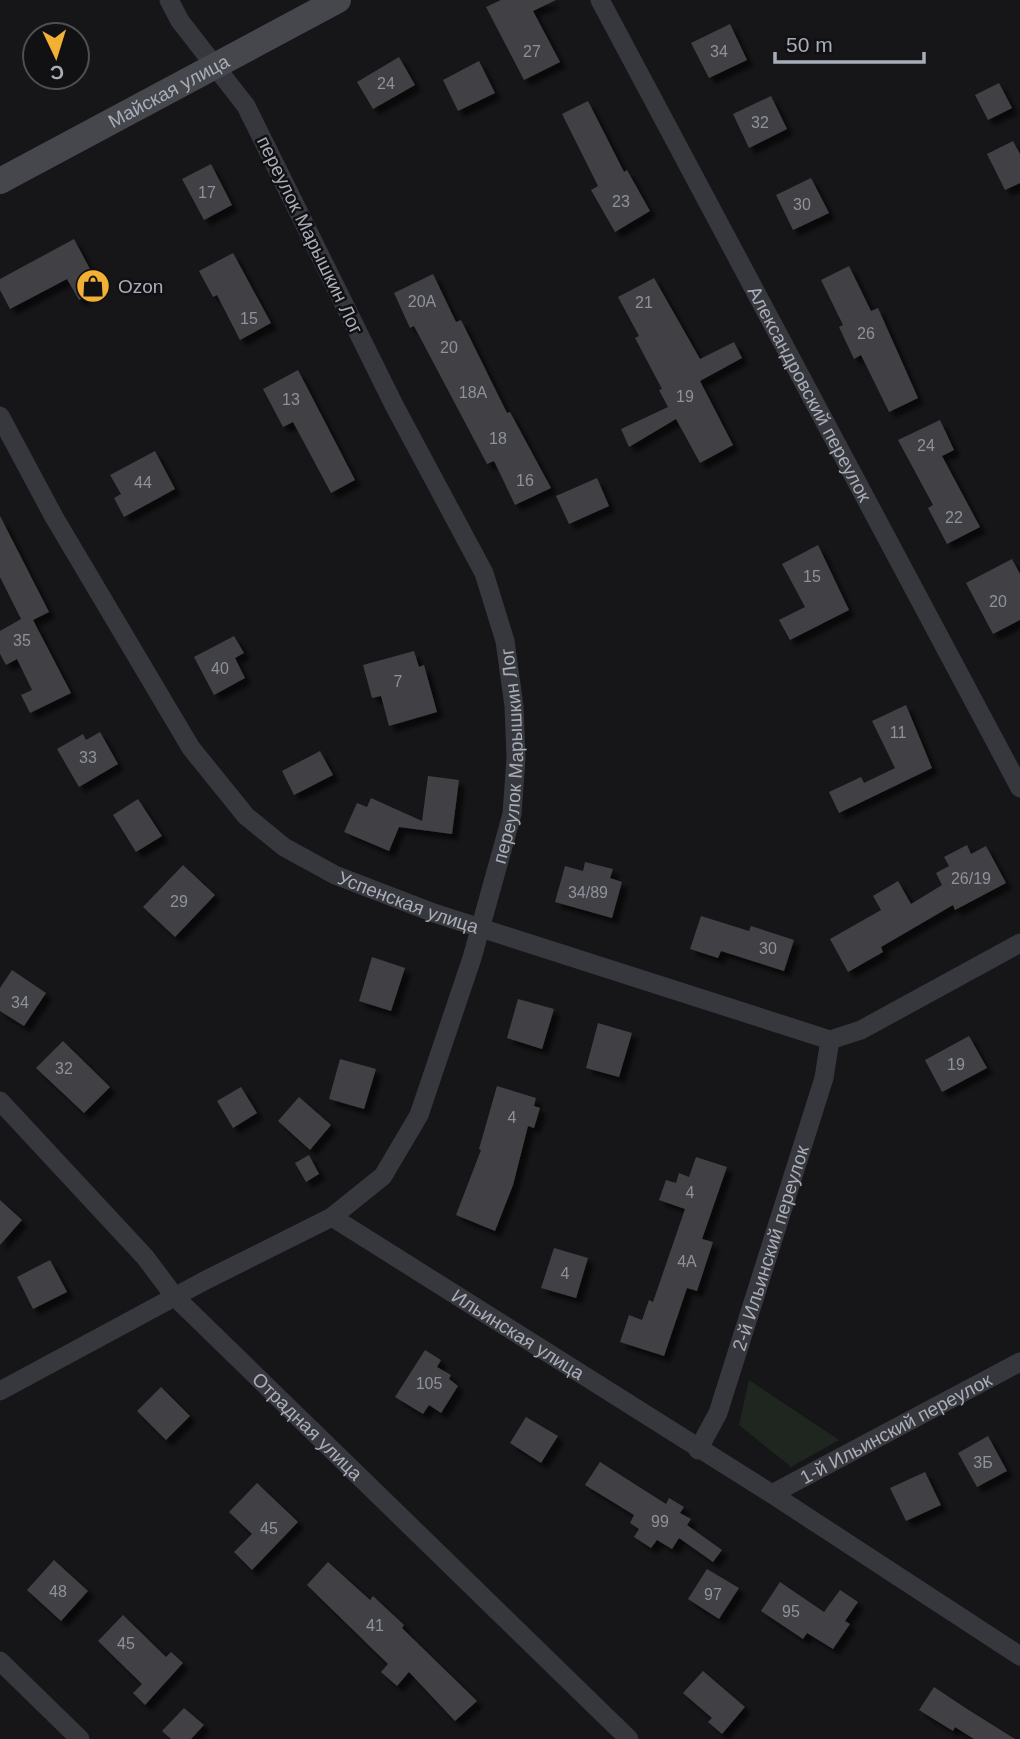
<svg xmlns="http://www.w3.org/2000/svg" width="1020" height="1739" font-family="Helvetica,sans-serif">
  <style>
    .green { fill: #1e261f }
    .building { fill: #404145; filter: url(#shadow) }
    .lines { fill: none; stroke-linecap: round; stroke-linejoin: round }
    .street { stroke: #37383d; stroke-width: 19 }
    .secondary { stroke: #45474d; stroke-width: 26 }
    .labels { text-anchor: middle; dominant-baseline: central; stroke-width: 5; stroke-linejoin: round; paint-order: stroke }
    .number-label { font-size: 16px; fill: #8e929b }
    .street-label { font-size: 19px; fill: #a8adb8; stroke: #111113 }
    .poi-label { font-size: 19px; fill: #a8adb8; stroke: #111113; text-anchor: start }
  </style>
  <defs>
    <filter id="shadow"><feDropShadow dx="6" dy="6" stdDeviation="2" flood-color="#0009"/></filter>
  </defs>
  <rect width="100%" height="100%" fill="#161618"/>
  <polygon class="green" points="749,1380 839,1440 791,1467 739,1425"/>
  <g class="building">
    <polygon points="501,0 556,0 533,11 560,62 524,80 486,7"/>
    <polygon points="730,24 747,60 709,78 691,43"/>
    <polygon points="399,57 415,85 373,109 357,82"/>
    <polygon points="479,61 495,93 458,111 443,80"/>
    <polygon points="999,83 1012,108 988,120 975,95"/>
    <polygon points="771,96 787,129 749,148 733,114"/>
    <polygon points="588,101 624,172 627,170 650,211 615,232 591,190 598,186 562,114"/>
    <polygon points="1013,141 1020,154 1020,183 1005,190 987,154"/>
    <polygon points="211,164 232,205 204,220 182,179"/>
    <polygon points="811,178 829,213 793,230 776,195"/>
    <polygon points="74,239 100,288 79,300 67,279 10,309 0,290 0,279"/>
    <polygon points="233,253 271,323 240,340 217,295 213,297 199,271"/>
    <polygon points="849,266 871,311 878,308 918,398 889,412 861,355 854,359 839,327 843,325 821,280"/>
    <polygon points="433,274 456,322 461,320 507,413 510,412 551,488 515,505 494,461 487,464 414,326 410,328 394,293"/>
    <polygon points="654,278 700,359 734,342 742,358 700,381 733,445 700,463 676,419 629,447 621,429 668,407 659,390 662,389 635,338 639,336 618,297"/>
    <polygon points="298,370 355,480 331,493 293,422 283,427 263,389"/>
    <polygon points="940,420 954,450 942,456 980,527 947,544 928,508 933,505 898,440"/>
    <polygon points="155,451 175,489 124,517 114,498 121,494 110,475"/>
    <polygon points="597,478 609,506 569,524 556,496"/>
    <polygon points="0,516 49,612 33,620 71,693 30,713 21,695 32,690 17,659 6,665 0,654 0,631 21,619 0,577"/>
    <polygon points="818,545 849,610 790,640 779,620 805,607 782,564"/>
    <polygon points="1012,559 1020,574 1020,620 993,634 966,583"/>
    <polygon points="234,636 244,653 235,658 245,678 214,695 194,657"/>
    <polygon points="414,651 419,667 424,665 437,712 389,726 381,696 372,698 363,665"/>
    <polygon points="906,705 932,768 839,813 829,792 861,777 864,783 895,768 872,721"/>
    <polygon points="100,732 118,764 79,787 57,749 83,734 86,740"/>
    <polygon points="320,751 333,775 294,795 282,771"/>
    <polygon points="428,776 459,780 452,834 399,827 389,851 344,832 357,803 367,807 371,798 422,821"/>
    <polygon points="138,799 162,836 136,852 113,815"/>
    <polygon points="967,845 971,854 986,846 1006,883 955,910 953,905 881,947 883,952 848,972 830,939 881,910 873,896 898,881 911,904 942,885 936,873 949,866 944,857"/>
    <polygon points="585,862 613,869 610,878 622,882 612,918 555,902 565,866 583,871"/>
    <polygon points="183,865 215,895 175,937 143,907"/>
    <polygon points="701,916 749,931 751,926 794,940 784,971 721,951 718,958 690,949"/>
    <polygon points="372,957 405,968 391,1011 359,1001"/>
    <polygon points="12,970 46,993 24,1026 0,1011 0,988"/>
    <polygon points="518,999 554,1009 542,1049 507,1038"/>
    <polygon points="598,1023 632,1033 619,1077 586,1068"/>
    <polygon points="969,1036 987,1068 942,1092 925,1060"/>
    <polygon points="63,1041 110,1087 84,1113 36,1068"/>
    <polygon points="340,1059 376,1069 364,1109 329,1099"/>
    <polygon points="497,1086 536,1098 534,1106 540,1108 534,1128 528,1126 513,1185 495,1231 456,1215 481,1150 479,1149"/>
    <polygon points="241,1087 257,1113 233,1128 217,1101"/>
    <polygon points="299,1097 331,1125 310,1150 278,1121"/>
    <polygon points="309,1155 319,1174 306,1182 295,1163"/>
    <polygon points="696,1157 727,1167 702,1239 713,1242 697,1291 687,1288 664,1356 620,1342 629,1315 642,1320 649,1300 653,1302 685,1209 659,1200 666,1180 676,1183 679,1173 689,1177"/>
    <polygon points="0,1200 22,1220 0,1245"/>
    <polygon points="554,1248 588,1258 576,1298 541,1288"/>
    <polygon points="50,1260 67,1292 33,1309 17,1277"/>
    <polygon points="425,1350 441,1360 437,1367 451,1375 449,1379 458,1386 441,1413 429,1405 423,1414 395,1397"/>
    <polygon points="161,1387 190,1416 166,1440 137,1411"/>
    <polygon points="526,1417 558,1436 541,1463 510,1443"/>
    <polygon points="988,1436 1007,1471 977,1487 958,1453"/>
    <polygon points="600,1462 666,1504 669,1498 684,1507 680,1513 691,1519 687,1525 722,1550 713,1562 679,1538 672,1549 657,1540 651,1548 634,1537 639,1529 630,1523 634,1515 585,1485"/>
    <polygon points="925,1472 941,1505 906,1521 890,1488"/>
    <polygon points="257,1483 298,1522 252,1570 234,1552 252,1534 229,1512"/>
    <polygon points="54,1560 88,1591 61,1621 27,1590"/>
    <polygon points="328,1562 370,1600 373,1596 404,1625 402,1628 477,1701 455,1721 409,1672 397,1686 381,1672 388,1664 307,1585"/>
    <polygon points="707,1569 739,1588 719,1619 688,1599"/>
    <polygon points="780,1582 824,1612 840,1590 858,1602 845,1621 850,1624 833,1649 807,1633 803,1639 761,1611"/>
    <polygon points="123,1615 166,1657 171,1652 183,1663 145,1705 133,1693 142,1684 98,1641"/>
    <polygon points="703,1671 745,1707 722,1734 708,1722 712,1718 683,1693"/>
    <polygon points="934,1687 967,1709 1015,1739 974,1739 955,1727 953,1731 919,1710"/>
    <polygon points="184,1708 204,1725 191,1739 171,1739 162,1731"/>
  </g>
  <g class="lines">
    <g class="street">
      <path id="s1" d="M600,0L1020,788"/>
      <path id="s2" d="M0,416L54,517L191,748L246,816L284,847L335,875L434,913L830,1040L861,1030L1020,943"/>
      <path id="s3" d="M0,1101L145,1257L175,1297L629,1739"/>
      <path id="s4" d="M332,1217L772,1494L1020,1656"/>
      <path id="s5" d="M0,1391L204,1281L332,1217L383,1176L419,1115L472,958L512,814L516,758L514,706L505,641L484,573L395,407L246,106L180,21L169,0"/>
      <path id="s6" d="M698,1450L718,1413L824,1078L830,1040"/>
      <path id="s7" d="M772,1494L1020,1362"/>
      <polyline points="0,1661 80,1739"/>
    </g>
    <path class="secondary" id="s8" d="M0,181L338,0"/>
  </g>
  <defs>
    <g id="shop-disc" transform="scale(1.75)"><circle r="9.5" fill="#f2b134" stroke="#111113"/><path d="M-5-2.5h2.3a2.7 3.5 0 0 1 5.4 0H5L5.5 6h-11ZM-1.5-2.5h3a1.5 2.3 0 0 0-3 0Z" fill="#111"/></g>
  </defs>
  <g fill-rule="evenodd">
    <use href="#shop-disc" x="93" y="286"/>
  </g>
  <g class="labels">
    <g class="number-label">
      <text x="532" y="51">27</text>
      <text x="719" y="51">34</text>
      <text x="386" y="83">24</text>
      <text x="760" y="122">32</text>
      <text x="207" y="192">17</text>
      <text x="621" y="201">23</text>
      <text x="802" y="204">30</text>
      <text x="422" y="301">20А</text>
      <text x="644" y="302">21</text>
      <text x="249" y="318">15</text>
      <text x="866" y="333">26</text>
      <text x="449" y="347">20</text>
      <text x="473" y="392">18А</text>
      <text x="685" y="396">19</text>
      <text x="291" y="399">13</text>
      <text x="498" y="438">18</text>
      <text x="926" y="445">24</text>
      <text x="525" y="480">16</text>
      <text x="143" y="482">44</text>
      <text x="954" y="517">22</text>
      <text x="812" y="576">15</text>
      <text x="998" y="601">20</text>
      <text x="22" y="640">35</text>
      <text x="220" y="668">40</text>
      <text x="398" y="681">7</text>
      <text x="898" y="732">11</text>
      <text x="88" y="757">33</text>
      <text x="971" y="878">26/19</text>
      <text x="588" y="892">34/89</text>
      <text x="179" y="901">29</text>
      <text x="768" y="948">30</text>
      <text x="20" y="1002">34</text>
      <text x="956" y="1064">19</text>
      <text x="64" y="1068">32</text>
      <text x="512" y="1117">4</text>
      <text x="690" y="1192">4</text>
      <text x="687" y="1261">4А</text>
      <text x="565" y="1273">4</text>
      <text x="429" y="1383">105</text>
      <text x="983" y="1462">3Б</text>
      <text x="660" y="1521">99</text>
      <text x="269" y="1528">45</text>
      <text x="58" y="1591">48</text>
      <text x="713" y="1594">97</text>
      <text x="791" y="1611">95</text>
      <text x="375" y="1625">41</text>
      <text x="126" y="1643">45</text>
    </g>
    <g class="street-label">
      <text stroke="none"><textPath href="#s8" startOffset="191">Майская улица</textPath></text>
      <text transform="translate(310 235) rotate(64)">переулок Марышкин Лог</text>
      <text stroke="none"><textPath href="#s1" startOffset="446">Александровский переулок</textPath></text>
      <text stroke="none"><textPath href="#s5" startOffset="884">переулок Марышкин Лог</textPath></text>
      <text stroke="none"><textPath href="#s2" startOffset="656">Успенская улица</textPath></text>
      <text stroke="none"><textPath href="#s6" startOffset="215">2-й Ильинский переулок</textPath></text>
      <text stroke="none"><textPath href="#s4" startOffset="220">Ильинская улица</textPath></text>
      <text stroke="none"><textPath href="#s3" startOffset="448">Отрадная улица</textPath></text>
      <text stroke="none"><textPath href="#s7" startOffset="140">1-й Ильинский переулок</textPath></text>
    </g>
    <g class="poi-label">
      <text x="118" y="286">Ozon</text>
    </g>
  </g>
  <g transform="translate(56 56) rotate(176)"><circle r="33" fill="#111113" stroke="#4d4f55" stroke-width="2"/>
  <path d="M0-5L12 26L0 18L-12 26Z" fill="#f2b134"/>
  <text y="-10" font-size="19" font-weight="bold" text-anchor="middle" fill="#a8adb8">С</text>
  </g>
  <path d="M775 52v10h149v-10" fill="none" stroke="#a8adb8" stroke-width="3.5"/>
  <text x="786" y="52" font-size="21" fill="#a8adb8" stroke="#111113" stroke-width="5" paint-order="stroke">50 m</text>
</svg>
